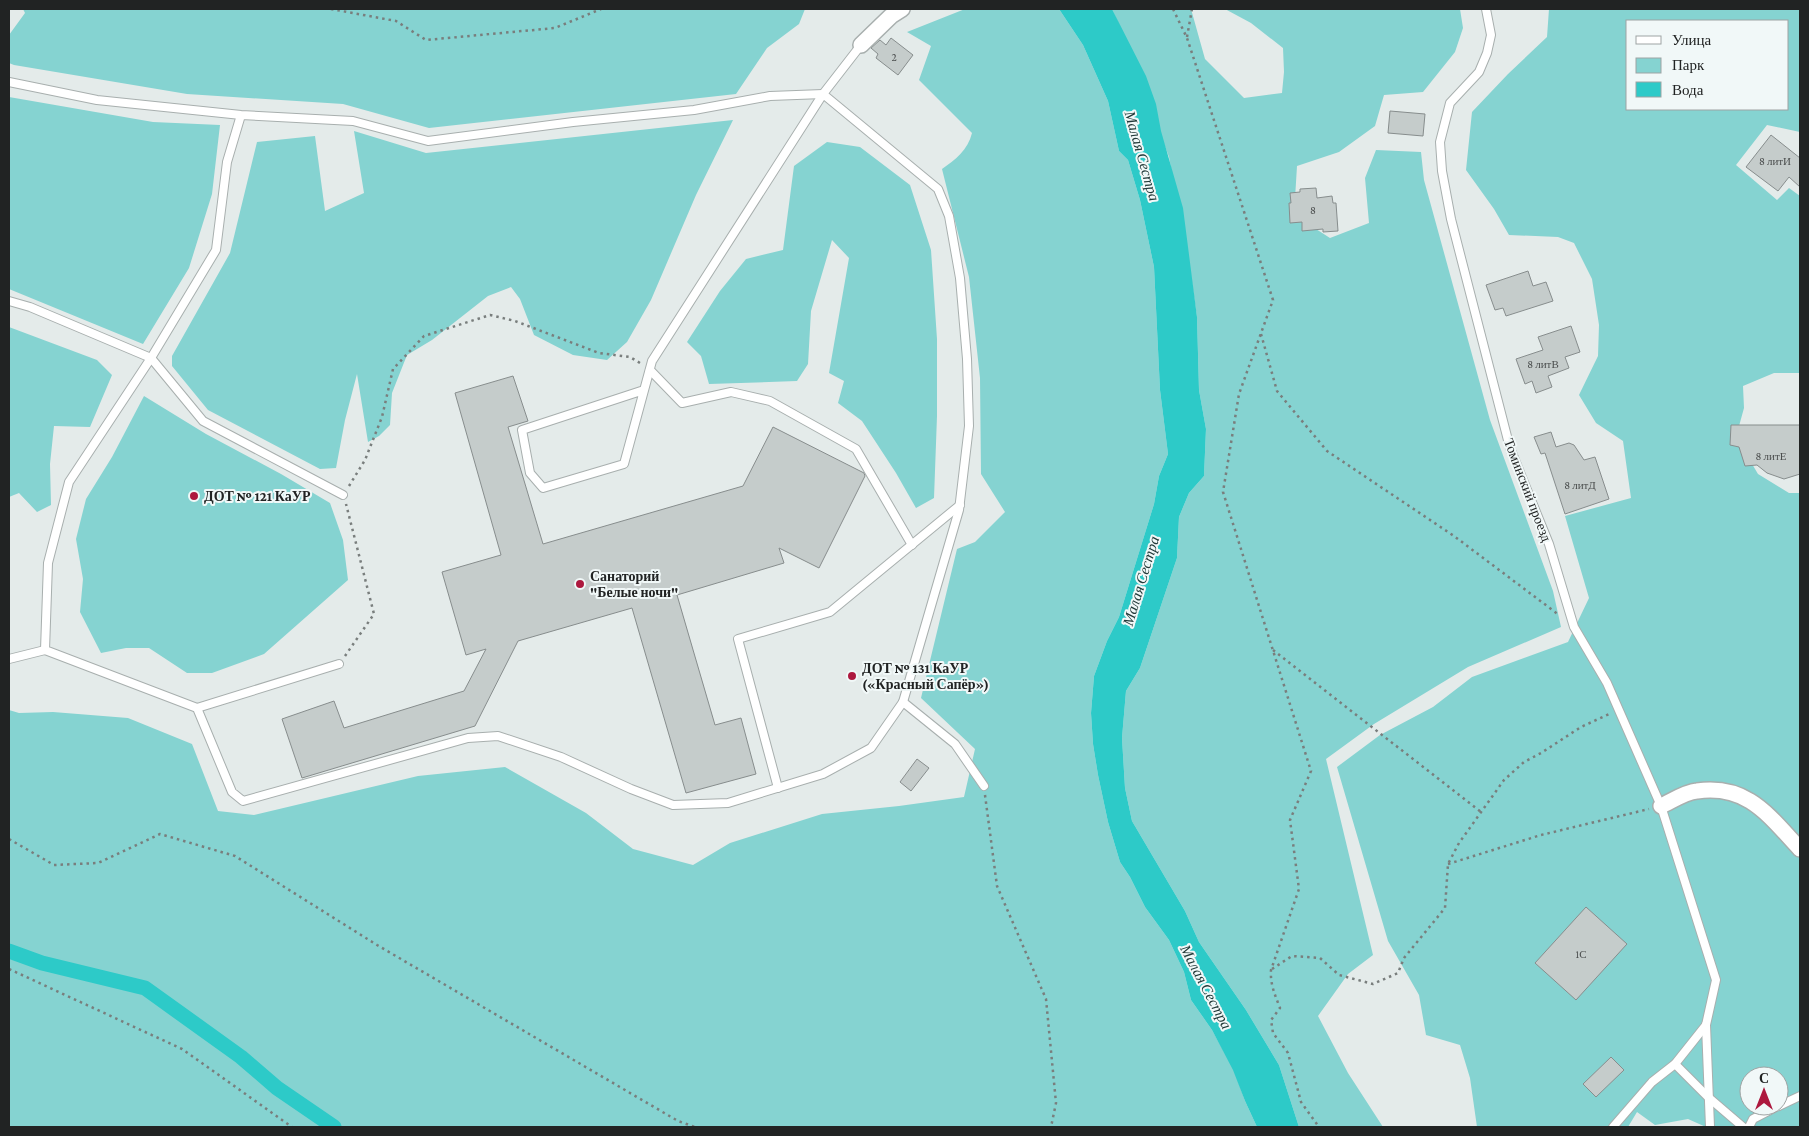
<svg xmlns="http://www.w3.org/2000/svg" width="1809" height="1136" font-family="'Crimson Pro',serif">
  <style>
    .green { fill: #85d3d1; fill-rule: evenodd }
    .water { fill: #2dcac8 }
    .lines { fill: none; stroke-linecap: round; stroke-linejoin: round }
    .canal { stroke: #2dcac8; stroke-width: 15 }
    .building { fill: #c5cccb; stroke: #878d8d }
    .service-casing { stroke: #a8afae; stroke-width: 10 }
    .minor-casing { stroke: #a8afae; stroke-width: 18 }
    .path { stroke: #797e7d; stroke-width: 2.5; stroke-dasharray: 2.5 4; stroke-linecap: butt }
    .service { stroke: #fff; stroke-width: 8 }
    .minor { stroke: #fff; stroke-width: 15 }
    .poi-dot { fill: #ad183e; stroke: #f1f8f8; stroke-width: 2 }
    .labels { text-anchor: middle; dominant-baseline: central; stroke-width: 4; stroke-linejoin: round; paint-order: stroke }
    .number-label { font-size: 11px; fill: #4a4d4d }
    .street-label { font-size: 14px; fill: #212323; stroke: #f1f8f8 }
    .poi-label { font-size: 14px; font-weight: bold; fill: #212323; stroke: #f1f8f8; text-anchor: start }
    .water-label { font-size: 15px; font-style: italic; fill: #223a39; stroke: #f1f8f8 }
  </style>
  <rect width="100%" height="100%" fill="#e4ebea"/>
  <g class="green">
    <polygon points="23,9 805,9 799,24 767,48 736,94 429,128 343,104 187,94 14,65 9,63 9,35 25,13"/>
    <path d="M965,9H1059L1083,45L1108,101L1119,151L1128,160L1140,200L1154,267L1160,390L1168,454L1159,476L1154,504L1119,617L1107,641L1094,676L1091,713L1093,744L1098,775L1108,822L1120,862L1130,877L1145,907L1169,940L1184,972L1191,1000L1212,1030L1234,1070L1245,1101L1257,1127H9V710L19,713L53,712L128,718L192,744L218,811L254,815L418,776L505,767L586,813L633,849L693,865L730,843L822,814L899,806L964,797L975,749L921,698L957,549L975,542L1005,512L981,474L980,378L969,277L942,169C955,160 968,150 972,133L919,80L931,46L907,32Z"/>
    <polygon points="1112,9 1191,9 1205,59 1244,98 1282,93 1284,72 1283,48 1251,23 1225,9 1460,9 1463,28 1455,52 1423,92 1384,95 1375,126 1339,152 1297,166 1294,215 1330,238 1369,223 1365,178 1376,150 1421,152 1424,180 1490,420 1553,591 1561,627 1468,667 1374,724 1326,759 1373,955 1348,974 1318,1016 1348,1073 1383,1127 1299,1127 1279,1065 1246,1010 1199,942 1185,911 1132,821 1125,788 1122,738 1126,691 1140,668 1177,558 1179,517 1189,493 1204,476 1206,429 1199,390 1197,317 1190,269 1169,157 1120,26"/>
    <path d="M1549,9H1800V132L1767,125L1736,165L1777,200L1789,188L1800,196V373H1774L1743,386L1744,408L1736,437L1758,474L1789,493H1800V1127H1706L1688,1119L1655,1125L1637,1112L1628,1127H1477L1470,1078L1460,1045L1426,1035L1419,995L1388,941L1337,767L1380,735L1433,707L1472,677L1568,642L1589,598L1565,516L1631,498L1623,441L1596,423L1579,395L1598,356L1599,325L1592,279L1574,243L1558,237L1509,235L1494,209L1466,170L1472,112L1508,74L1547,37ZM1628,21H1788V109H1628ZM1749,1076H1779V1106H1749Z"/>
    <polygon points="9,97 153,122 220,125 212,194 189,268 143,344 9,289"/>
    <polygon points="733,120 696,195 651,300 627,342 607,360 573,355 534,335 520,299 511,287 488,296 432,340 407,355 392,393 390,425 379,436 368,442 357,374 345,420 336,468 320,469 208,410 172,366 172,356 230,253 257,142 315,136 325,211 364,193 354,131 426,153"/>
    <polygon points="827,142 860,147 910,185 931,250 937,339 937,416 934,498 916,508 896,473 862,421 838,403 844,381 829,373 849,258 832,240 811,311 808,364 797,381 709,384 701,356 687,342 720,291 746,259 783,250 794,166"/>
    <polygon points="9,327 97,360 112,375 90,427 54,426 50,464 51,505 37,512 19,493 9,497"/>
    <polygon points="144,396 206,434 281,474 330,503 343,540 348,580 264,654 212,673 187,673 149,648 126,648 101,653 80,612 83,579 76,539 86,499 112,457"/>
  </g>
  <polygon class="water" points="1059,9 1112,9 1146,76 1156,104 1161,131 1183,208 1197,317 1199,390 1206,429 1204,476 1189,493 1179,517 1177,558 1140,668 1126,691 1122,738 1125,788 1132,821 1185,911 1199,942 1246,1010 1279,1065 1299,1127 1257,1127 1245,1101 1233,1070 1212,1030 1191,1000 1184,972 1169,940 1145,907 1130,877 1120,862 1108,822 1098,775 1093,744 1091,713 1094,676 1107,641 1119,617 1154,504 1159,476 1168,454 1160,390 1154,267 1140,200 1128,160 1119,151 1108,101 1083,45"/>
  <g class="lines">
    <polyline class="canal" points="9,951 42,963 145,988 241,1057 277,1088 334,1127"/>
  </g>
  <g class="building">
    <polygon points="891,38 913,55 898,75 876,58 878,54 871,48 880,40 886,45"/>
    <polygon points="1390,111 1425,114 1423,136 1388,133"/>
    <polygon points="1771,135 1800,158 1800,187 1789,177 1778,191 1746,167"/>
    <polygon points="1316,188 1317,198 1332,196 1333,203 1336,203 1338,231 1323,232 1323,229 1302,231 1302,222 1290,223 1289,203 1291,203 1290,193 1300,192 1300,189"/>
    <polygon points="1528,271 1533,286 1546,282 1553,301 1506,316 1503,308 1495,310 1486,285"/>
    <polygon points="1571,326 1580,352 1565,357 1569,368 1548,376 1552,387 1536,393 1532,381 1525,384 1516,359 1543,350 1538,337"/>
    <polygon points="513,376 528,421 508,427 543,544 743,486 773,427 864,473 865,476 819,568 779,548 784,563 677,595 715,725 741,718 756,774 686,793 632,608 518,641 475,726 302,778 282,719 334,701 344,728 464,691 486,649 466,655 442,572 501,555 455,393"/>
    <polygon points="1731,425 1800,425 1800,474 1784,479 1767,473 1757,465 1745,466 1739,447 1730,445"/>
    <polygon points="1551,432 1556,447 1569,443 1574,445 1584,460 1595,457 1609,499 1565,514 1545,453 1541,454 1534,437"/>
    <polygon points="917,759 929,768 911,791 900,782"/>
    <polygon points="1586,907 1627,944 1576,1000 1535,963"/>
    <polygon points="1611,1057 1624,1070 1596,1097 1583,1084"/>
  </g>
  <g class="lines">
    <g class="service-casing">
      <g id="service">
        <polyline points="1486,9 1491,35 1487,53 1479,72 1450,103 1440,142 1442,171 1451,219 1510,448 1549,544 1574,627 1607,683 1661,806 1716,980 1706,1025 1675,1064 1652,1082 1613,1127"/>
        <polyline points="9,82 97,100 241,115 353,121 428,141 573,122 694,110 770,96 823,94 938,189 949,216 960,278 967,359 969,426 959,510 903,702 871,748 823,774 728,803 673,805 631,789 561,757 498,736 468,738 243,801 232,792 197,708 45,650 48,563 69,482 151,358 216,250 227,162 241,115"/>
        <polyline points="9,301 30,307 151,358 203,421 343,495"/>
        <polyline points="650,370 682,403 731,392 770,401 856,449 912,545"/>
        <polyline points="644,390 522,430 530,473 543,488 624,464 652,361 823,94 861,45"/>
        <polyline points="9,659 45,650"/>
        <polyline points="903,702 955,744 984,786"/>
        <polyline points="197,708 339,664"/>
        <polyline points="778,788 738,639 830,612 960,505"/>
        <polyline points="1706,1025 1710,1127"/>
        <polyline points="1675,1064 1708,1097 1743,1127"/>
        <polyline points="1779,1106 1800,1096"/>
        <polyline points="1749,1127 1753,1119 1778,1106"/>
      </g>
    </g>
    <g class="minor-casing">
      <g id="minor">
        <polyline points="861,45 891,16 902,9"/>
        <path d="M1661,806C1672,801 1685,792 1697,791C1748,784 1769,816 1800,849"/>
      </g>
    </g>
    <g class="path">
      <polyline points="331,9 396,21 426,40 555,28 601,9"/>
      <path d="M1173,9L1187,38L1273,300L1239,394L1223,492L1311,771L1290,820L1299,889L1271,970C1270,984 1275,995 1280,1008L1271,1020L1273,1033L1288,1053L1301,1102L1319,1127"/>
      <polyline points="1187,37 1192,9"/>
      <polyline points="1261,334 1277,391 1327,451 1454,536 1559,615"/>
      <polyline points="349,486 365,460 382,417 393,369 424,336 490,315 515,321 599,353 630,357 640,363"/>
      <polyline points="1273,650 1481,812"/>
      <polyline points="345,656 374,614 346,504"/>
      <polyline points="985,795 997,886 1046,999 1056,1103 1051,1127"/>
      <polyline points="9,839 54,865 98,863 160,834 235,856 377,945 678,1121 695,1127"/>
      <polyline points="1448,864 1541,835 1649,809"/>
      <polyline points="9,969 182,1049 292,1127"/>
      <polyline points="1272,969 1292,956 1320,958 1339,975 1373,984 1398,973 1404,958 1445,908 1448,864 1459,843 1504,780 1524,762 1541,753 1581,727 1609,714"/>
    </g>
    <use href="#service" class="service"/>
    <use href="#minor" class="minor"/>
  </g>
  <g class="poi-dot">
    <circle cx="194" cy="496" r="5"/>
    <circle cx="580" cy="584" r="5"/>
    <circle cx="852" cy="676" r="5"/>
  </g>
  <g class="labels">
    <g class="number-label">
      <text x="894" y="57">2</text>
      <text x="1775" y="161">8 литИ</text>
      <text x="1313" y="210">8</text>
      <text x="1543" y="364">8 литВ</text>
      <text x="1771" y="456">8 литЕ</text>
      <text x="1580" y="485">8 литД</text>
      <text x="1581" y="954">1С</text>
    </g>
    <g class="street-label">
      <text transform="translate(1528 490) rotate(69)">Томинский проезд</text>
    </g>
    <g class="poi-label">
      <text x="204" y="496">ДОТ № 121 КаУР</text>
      <text x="590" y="576">Санаторий<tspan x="590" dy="16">"Белые ночи"</tspan></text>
      <text x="862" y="668">ДОТ № 131 КаУР<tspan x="862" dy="16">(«Красный Сапёр»)</tspan></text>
    </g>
    <g class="water-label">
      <text transform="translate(1142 156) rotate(74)">Малая Сестра</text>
      <text transform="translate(1141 581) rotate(-73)">Малая Сестра</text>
      <text transform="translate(1206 987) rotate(62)">Малая Сестра</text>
    </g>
  </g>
  <rect width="1809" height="1136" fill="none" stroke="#212323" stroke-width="20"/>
  <rect x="1626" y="20" width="162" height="90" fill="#f1f8f8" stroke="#9ea3a3"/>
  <rect x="1636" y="36" width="25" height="8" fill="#ffffff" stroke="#9ea3a3"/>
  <text x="1672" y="45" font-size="15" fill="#212323">Улица</text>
  <rect x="1636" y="58" width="25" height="15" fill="#85d3d1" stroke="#9ea3a3"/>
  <text x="1672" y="70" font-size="15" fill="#212323">Парк</text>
  <rect x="1636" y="82" width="25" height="15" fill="#2dcac8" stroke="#9ea3a3"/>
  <text x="1672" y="95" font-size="15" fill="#212323">Вода</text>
  <g transform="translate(1764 1091)"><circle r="24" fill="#f1f8f8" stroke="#9ea3a3"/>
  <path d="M0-4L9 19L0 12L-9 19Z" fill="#ad183e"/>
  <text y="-8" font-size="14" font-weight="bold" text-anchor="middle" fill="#212323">С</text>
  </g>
</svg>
